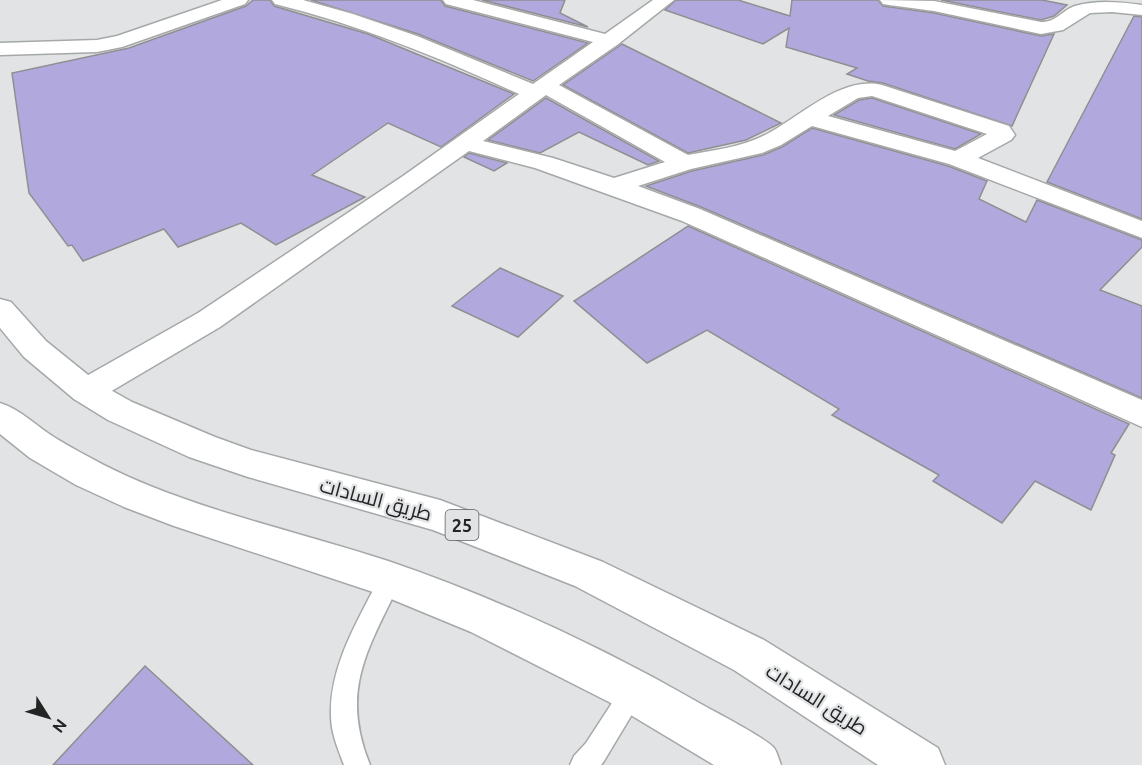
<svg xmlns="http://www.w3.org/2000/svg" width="1142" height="765" font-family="Ubuntu,Cairo,sans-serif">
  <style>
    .building { fill: #b1a9dd; stroke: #8f8f91; stroke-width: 1.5 }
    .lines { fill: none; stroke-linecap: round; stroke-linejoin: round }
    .lane-casing { stroke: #a5a8a9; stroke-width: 3 }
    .street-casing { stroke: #a5a8a9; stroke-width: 3 }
    .primary-casing { stroke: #a5a8a9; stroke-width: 3 }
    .lane { fill: #fff; fill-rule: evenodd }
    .street { fill: #fff; fill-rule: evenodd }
    .primary { fill: #fff; fill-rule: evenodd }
    .labels { text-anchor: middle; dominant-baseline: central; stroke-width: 4.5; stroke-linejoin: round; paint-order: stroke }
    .shield { fill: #e1e3e5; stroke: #5c5d5e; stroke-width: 1.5 }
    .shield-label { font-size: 18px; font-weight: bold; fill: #232424 }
    .street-label { font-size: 20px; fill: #232424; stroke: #e1e3e5 }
  </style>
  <rect width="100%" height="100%" fill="#e1e3e5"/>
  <g class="building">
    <polygon points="253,0 270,0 274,6 368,34 514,94 441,147 388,123 312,175 365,197 276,245 241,223 178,247 164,229 83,261 72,245 68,246 29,193 12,73 129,48 246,6"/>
    <polygon points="311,0 441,0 445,6 588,43 533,81 418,34"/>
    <polygon points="482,0 565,0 560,13 588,27"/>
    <polygon points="676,0 738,0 790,16 792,0 878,0 883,6 934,13 1041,36 1054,34 1012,126 883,83 868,81 847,74 857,68 786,47 789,28 763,44 665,10"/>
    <polygon points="941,0 1042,0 1067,5 1054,16 1041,20"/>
    <polygon points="1134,16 1142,17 1142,219 1047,182"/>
    <polygon points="622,44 757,111 781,123 746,140 688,153 563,85"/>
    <polygon points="546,98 659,161 648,165 579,132 540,153 488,140"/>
    <polygon points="872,98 981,134 955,149 834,115 859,100"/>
    <polygon points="812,128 948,166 987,181 979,199 1026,222 1037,200 1142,240 1142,247 1100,290 1142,306 1142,398 701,207 646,186 692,171 763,155 782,147"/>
    <polygon points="469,153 507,163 494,171 464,157"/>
    <polygon points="688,226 1129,424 1111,453 1115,455 1091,510 1035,481 1002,523 933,481 939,475 832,415 839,409 707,330 647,363 574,301"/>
    <polygon points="500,268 563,296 518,337 452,306"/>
    <polygon points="145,666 253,765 53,765"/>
  </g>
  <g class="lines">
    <g class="lane-casing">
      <g id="lane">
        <path d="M390,570L398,573L401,580C369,648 339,689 370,765H344C338,749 331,733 331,716C329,665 360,617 382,573Z"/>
        <polygon points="634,679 643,683 646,691 604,761 601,765 570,765 574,756 586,743 625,683"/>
      </g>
    </g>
    <g class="street-casing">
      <g id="street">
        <polygon points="222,0 248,0 245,4 122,47 97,52 0,55 0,43 97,40 117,36"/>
        <path d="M272,0H303L353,14L417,36L533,84L593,42L446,4L443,0H473L605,34L653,0H674L617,45L559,85L688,155C714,150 742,147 765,135C799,118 841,75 882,85L1009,126L1015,135L1011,140L978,158L1142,221V238L949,164L812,126L781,145L762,153L691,169L638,186L700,209L1142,400V427L682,221L535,168L469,151L220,327L98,399L86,403L74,399L69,391L74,383L198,313L403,176L519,94C440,58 360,25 275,4ZM546,95L665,162L614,178L553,158L483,141ZM872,96L987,134L955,151L828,116L858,98Z"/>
        <path d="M880,0L934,1L1041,22C1057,22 1061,11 1075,6C1097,0 1119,2 1142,5V15L1112,12L1090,13L1063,30L1041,34L934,11L889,5L883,4Z"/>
      </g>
    </g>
    <g class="primary-casing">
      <g id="primary">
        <polygon points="0,299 11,302 46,341 98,383 132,402 215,437 251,450 440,500 603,562 764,640 938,748 945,765 878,765 734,670 575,586 433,530 248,477 189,457 108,420 74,399 24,357 0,328"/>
        <path d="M0,403C22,410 38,428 57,439C87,457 118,473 150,486C227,517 309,535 388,561C496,598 602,647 701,704C715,712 766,738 774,748C777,752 779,760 781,765H714L609,702L471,632L379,594L174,526L124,507L76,485L30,458L0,434Z"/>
      </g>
    </g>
    <use href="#lane" class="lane"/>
    <use href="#street" class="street"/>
    <use href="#primary" class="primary"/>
  </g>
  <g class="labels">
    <rect class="shield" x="445.5" y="510" width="33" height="30" rx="4.5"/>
    <g class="shield-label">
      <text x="462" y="525">25</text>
    </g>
    <g class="street-label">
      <text transform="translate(376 499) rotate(15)">طريق السادات</text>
      <text transform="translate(817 699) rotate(32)">طريق السادات</text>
    </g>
  </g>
  <g transform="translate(48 717) rotate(127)" stroke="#e1e3e5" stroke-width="4.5" paint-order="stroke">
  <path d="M0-4.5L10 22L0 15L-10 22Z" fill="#232424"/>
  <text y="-9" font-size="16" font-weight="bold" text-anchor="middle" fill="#232424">N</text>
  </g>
</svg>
